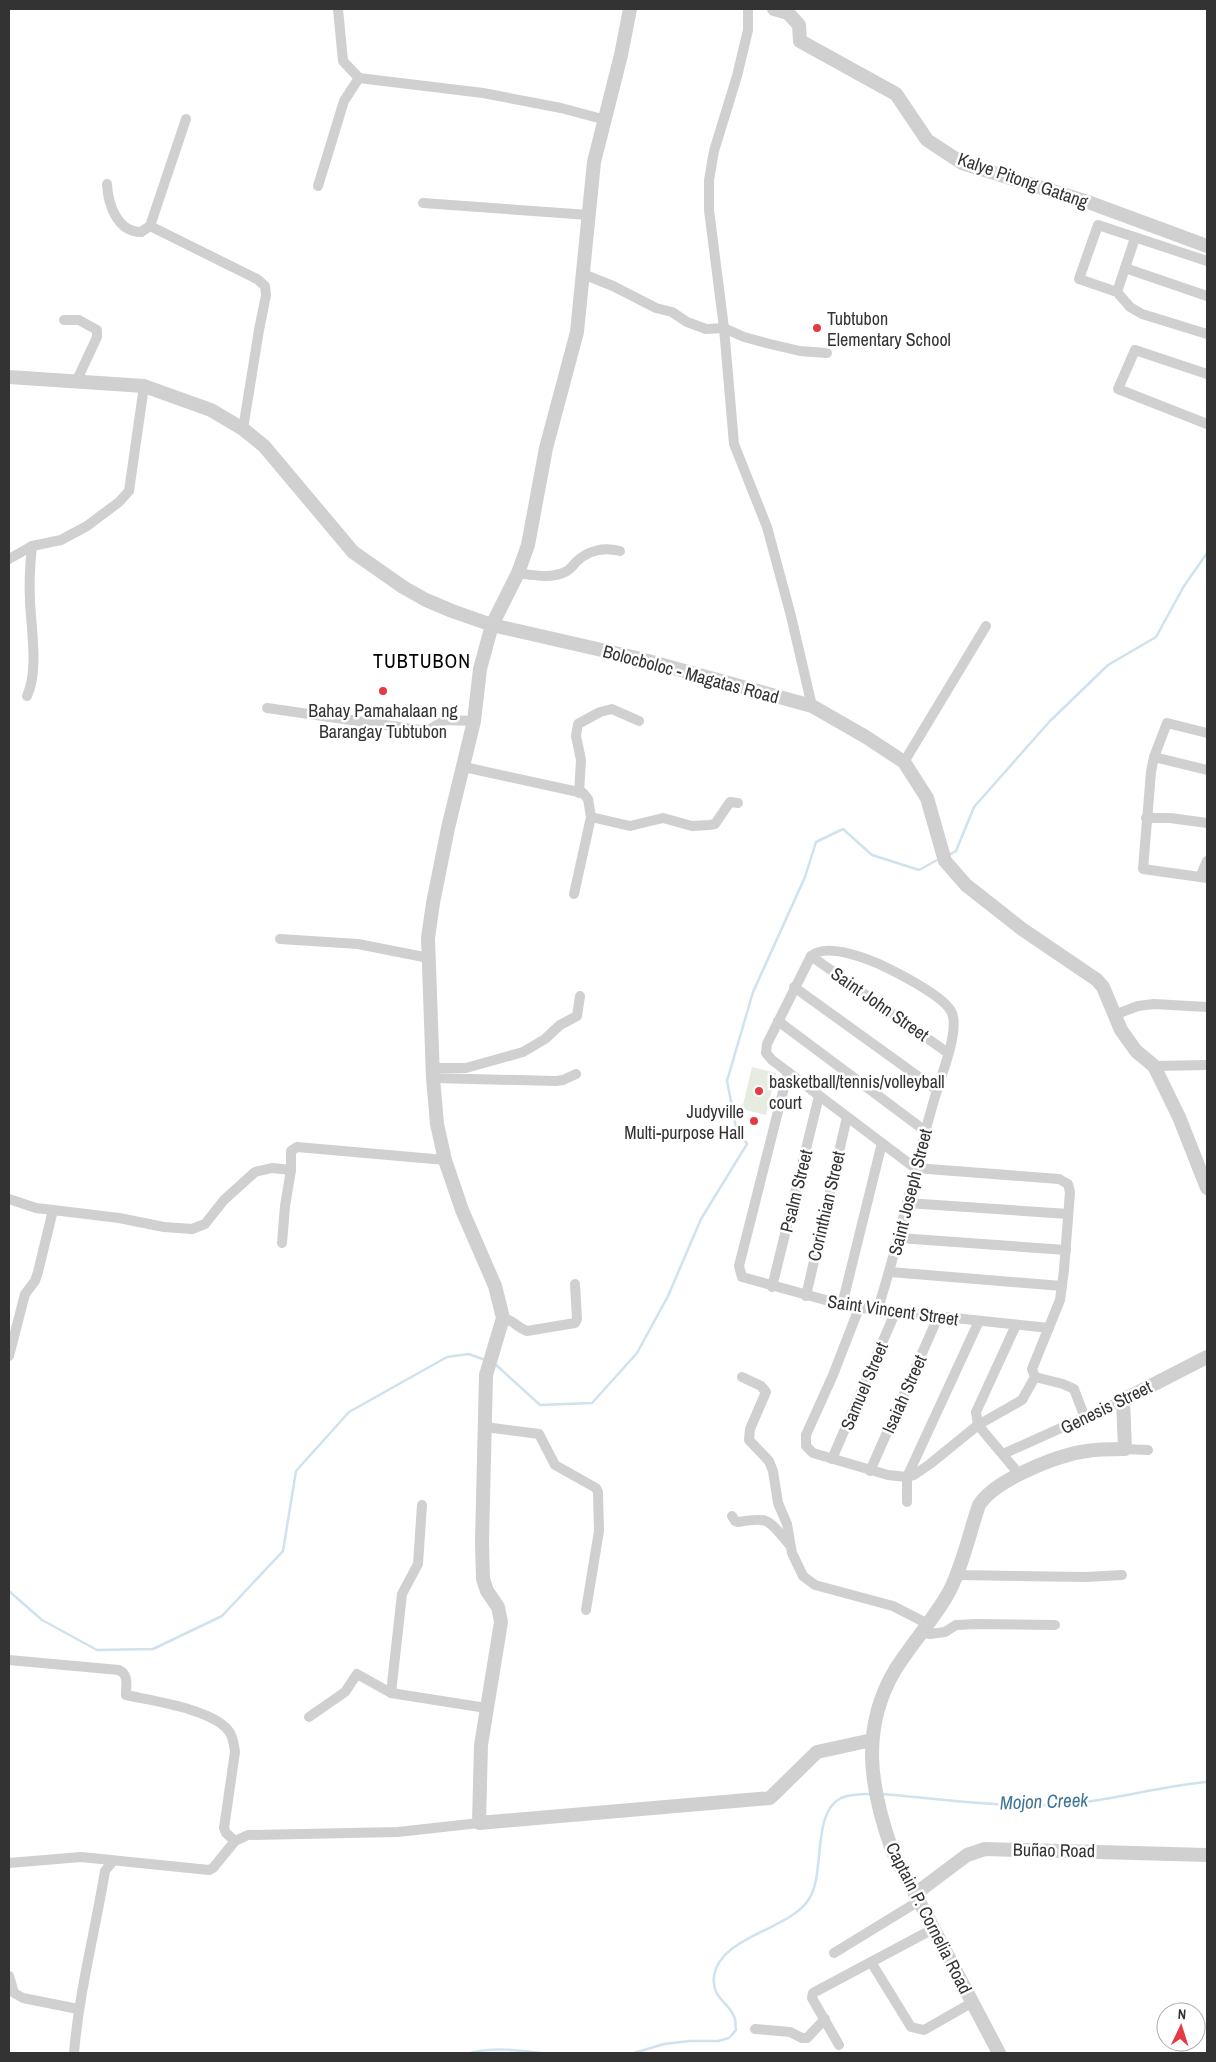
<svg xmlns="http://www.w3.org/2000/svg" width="1216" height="2062" font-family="'Archivo Narrow',sans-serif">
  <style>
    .green { fill: #e6ecdf }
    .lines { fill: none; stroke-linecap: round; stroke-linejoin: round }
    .stream { stroke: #cfe2ee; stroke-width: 2.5 }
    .minor { stroke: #d0d0d0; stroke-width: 10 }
    .tertiary { stroke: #d0d0d0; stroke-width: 14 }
    .poi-dot { fill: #e63946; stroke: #fff; stroke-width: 2 }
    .labels { text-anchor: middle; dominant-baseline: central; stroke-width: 5; stroke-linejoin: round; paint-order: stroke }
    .street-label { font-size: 18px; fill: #333; stroke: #fff }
    .poi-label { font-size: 18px; fill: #333; stroke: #fff; text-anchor: start }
    .water-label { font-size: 19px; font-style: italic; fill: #3f7597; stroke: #fff }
    .quarter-label { font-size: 20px; letter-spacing: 1px; fill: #000; stroke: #fff }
  </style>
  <rect width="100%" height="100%" fill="#fff"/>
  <polygon class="green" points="752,1067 776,1073 766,1115 742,1109"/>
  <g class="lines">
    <g class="stream">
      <polyline points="949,855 956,851 974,807 1050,721 1108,665 1156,637 1184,586 1207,553"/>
      <polyline points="495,1364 540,1405 592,1403 637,1353 668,1296 701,1219 747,1144 736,1127 727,1081 753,992 805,877 816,842 843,829 872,855 919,870 939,859"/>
      <polyline points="9,1591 42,1620 97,1650 153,1649 222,1616 283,1551 296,1471 349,1412 447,1357 469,1354 485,1360"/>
      <path d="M882,1794C942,1799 1008,1809 1068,1804C1115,1800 1160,1786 1207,1782"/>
      <path d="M471,2053C489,2047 522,2050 541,2053"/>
      <path d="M634,2053L664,2044L690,2041H718L729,2038L736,2030C735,2027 736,2022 735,2019C730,2002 711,1999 714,1976C720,1936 790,1930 809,1899C826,1873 811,1813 841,1798C850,1794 862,1794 871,1794"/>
    </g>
    <g class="minor">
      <polyline points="338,9 343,61 359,78 483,93 561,108 606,120"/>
      <polyline points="748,9 748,30 737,76 714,151 709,180 709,210 724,328 734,444 767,527 791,616 812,706"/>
      <path d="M107,184C108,204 117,232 141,232L150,226L186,119"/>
      <polyline points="318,186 344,101 359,78"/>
      <polyline points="423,203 589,215"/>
      <polyline points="150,226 257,279 265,286 266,295 259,330 243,429"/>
      <polyline points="1207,261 1098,225 1079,279 1117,292 1130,307 1142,314 1207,334"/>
      <polyline points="1125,268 1207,296"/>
      <polyline points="583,274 613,286 656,308 672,312 687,322 706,329 724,328 744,337 770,344 800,351 827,353"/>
      <polyline points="1117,292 1135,238"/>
      <polyline points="64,320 79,320 97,330 97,337 76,382"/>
      <polyline points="1207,374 1135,350 1118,389 1207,424"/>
      <polyline points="9,559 32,546 61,540 87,526 119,502 129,491 144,386"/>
      <path d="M518,573C533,575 551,579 565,572C569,570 573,566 576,562C588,550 604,547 620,551"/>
      <path d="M27,696C39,670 31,629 30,600C29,582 30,564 32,546"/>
      <polyline points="267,708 427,731 445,720 474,721"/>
      <polyline points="1207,733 1167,723 1154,757 1151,772 1143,869 1207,878"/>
      <polyline points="1154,757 1207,770"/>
      <polyline points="904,762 986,626"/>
      <polyline points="464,767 583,793 588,799 591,817 630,826 663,818 692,826 709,825 715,824 730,802 738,803"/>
      <polyline points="579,793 581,760 576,736 578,724 600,712 612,709 639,721"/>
      <polyline points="1146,818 1170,818 1207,823"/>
      <polyline points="1200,877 1207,861"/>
      <polyline points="574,894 591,817"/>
      <polyline points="280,939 358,944 429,958"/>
      <polyline points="811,956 948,1053"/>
      <polyline points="794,987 937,1090"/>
      <polyline points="1114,1015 1138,1006 1154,1004 1207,1007"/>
      <polyline points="778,1021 924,1130"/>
      <polyline points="1154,1066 1207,1065"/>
      <polyline points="433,1068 466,1068 523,1052 545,1039 560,1025 577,1016 580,996"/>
      <polyline points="788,1072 739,1266 742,1277 851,1307 1049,1328"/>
      <polyline points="433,1078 556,1081 563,1080 576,1074"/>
      <polyline points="9,1199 36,1208 53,1210"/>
      <polyline points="907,1203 1068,1214"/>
      <polyline points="899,1238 1066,1250"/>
      <polyline points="282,1243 285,1206 291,1170 291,1151 297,1147 445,1160"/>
      <polyline points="890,1272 1062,1286"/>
      <polyline points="772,1287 819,1096"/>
      <polyline points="806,1296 847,1117"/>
      <polyline points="842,1305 882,1143"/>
      <polyline points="859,1308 833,1375 806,1435 806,1446 813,1453 888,1475 907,1477 914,1475 930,1464 978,1425 1022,1400 1035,1377"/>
      <path d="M877,1311C902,1236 915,1159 939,1084C944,1068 960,1027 951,1011C942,995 896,972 879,964C862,957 826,943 811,956L767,1044L766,1053L772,1060L915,1168L1059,1179L1068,1184L1070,1192L1064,1270L1060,1300L1032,1369L1035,1377"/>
      <path d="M503,1318C513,1320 518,1328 527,1331L575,1323L577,1319L575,1284"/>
      <polyline points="1016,1325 976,1412 978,1425 1019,1474"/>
      <polyline points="9,1356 25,1294 35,1281 38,1272 53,1210 119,1218 164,1227 192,1229 205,1224 224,1200 255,1172 272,1168 291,1170"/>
      <polyline points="742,1377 761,1386 766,1392 750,1429 749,1440 769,1461 773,1471 778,1503 787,1524 792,1553 803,1576 815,1585 893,1606 928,1624"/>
      <polyline points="1035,1377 1063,1384 1074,1389 1085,1418"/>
      <polyline points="485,1427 539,1434 555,1465 596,1488 598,1492 599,1531 586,1610"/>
      <polyline points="1125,1449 1148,1450"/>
      <polyline points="1003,1454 1123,1400"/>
      <polyline points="832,1459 895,1313"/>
      <polyline points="870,1471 938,1317"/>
      <polyline points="907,1502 907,1477 979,1321"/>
      <path d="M732,1516L735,1521L738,1522C772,1516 768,1521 790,1545"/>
      <polyline points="956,1575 1086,1577 1122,1575"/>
      <polyline points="921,1632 930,1634 945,1632 956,1625 976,1624 1055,1625"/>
      <path d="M9,1660L119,1670C129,1675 126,1685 126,1695C153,1701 211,1709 228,1730C233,1735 234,1745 235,1752L224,1828L226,1833L235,1841"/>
      <polyline points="391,1693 402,1594 418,1564 422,1505"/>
      <polyline points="309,1717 345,1692 357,1674 391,1693 486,1708"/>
      <polyline points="9,1863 81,1857 209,1870 213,1868 235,1841 248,1835 398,1832 479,1823"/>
      <polyline points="834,1953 919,1901"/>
      <polyline points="871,1962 911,2027 924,2030 973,2002"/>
      <polyline points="9,1976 14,1993 23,1998 78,2009"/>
      <polyline points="755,2029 790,2032 802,2038 807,2038 825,2019"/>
      <polyline points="839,2045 812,1998 813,1993 933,1929"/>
      <path d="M74,2053C79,1992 95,1932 105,1871L113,1861"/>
    </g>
    <g class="tertiary">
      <polyline points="630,9 621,55 594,162 577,332 546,448 528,545 518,573 492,625 480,669 474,721 448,828 433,903 428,938 433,1078 437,1124 445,1160 462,1210 495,1286 503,1318 486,1375 482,1542 483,1579 487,1591 498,1607 501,1622 481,1745 479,1823 770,1798 817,1752 872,1740"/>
      <polyline points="774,9 788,13 799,25 800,41 896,94 927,140 962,163 1088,202 1207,246"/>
      <polyline points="9,377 144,386 211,410 243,429 264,446 353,552 403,587 426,600 452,611 492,625 641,659 812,706 866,737 904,762 927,798 945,861 966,885 1022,929 1097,980 1103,987 1121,1030 1136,1051 1154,1066 1179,1117 1207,1188"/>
      <polyline points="915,1894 967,1855 985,1849 1207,1855"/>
      <path d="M999,2053L892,1850C870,1788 860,1729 895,1670C912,1643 934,1619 949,1592C963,1565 969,1534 979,1505C995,1480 1057,1455 1087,1451C1099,1449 1112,1449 1125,1449L1123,1400L1207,1357"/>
    </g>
  </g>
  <g class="poi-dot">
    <circle cx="817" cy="328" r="5"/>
    <circle cx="383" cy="691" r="5"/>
    <circle cx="759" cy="1091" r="5"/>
    <circle cx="754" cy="1121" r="5"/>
  </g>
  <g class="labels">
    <g class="street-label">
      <text transform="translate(1023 180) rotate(19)">Kalye Pitong Gatang</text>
      <text transform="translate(691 674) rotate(15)">Bolocboloc - Magatas Road</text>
      <text transform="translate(880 1004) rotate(35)">Saint John Street</text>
      <text transform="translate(796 1191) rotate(-76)">Psalm Street</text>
      <text transform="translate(910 1192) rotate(-76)">Saint Joseph Street</text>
      <text transform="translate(826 1206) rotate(-77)">Corinthian Street</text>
      <text transform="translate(893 1310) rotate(8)">Saint Vincent Street</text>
      <text transform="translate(864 1386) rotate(-67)">Samuel Street</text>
      <text transform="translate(904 1394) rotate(-66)">Isaiah Street</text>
      <text transform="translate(1106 1407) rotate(-26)">Genesis Street</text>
      <text transform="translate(1054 1850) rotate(1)">Buñao Road</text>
      <text transform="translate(929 1918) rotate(63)">Captain P. Cornelia Road</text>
    </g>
    <g class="poi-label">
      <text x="827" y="318">Tubtubon<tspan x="827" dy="21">Elementary School</tspan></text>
      <text x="383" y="710" text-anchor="middle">Bahay Pamahalaan ng<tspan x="383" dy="21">Barangay Tubtubon</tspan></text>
      <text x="769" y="1081">basketball/tennis/volleyball<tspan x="769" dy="21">court</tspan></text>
      <text x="744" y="1111" text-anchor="end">Judyville<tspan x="744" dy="21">Multi-purpose Hall</tspan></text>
    </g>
    <g class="water-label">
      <text transform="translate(1044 1801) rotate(-2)">Mojon Creek</text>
    </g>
    <g class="quarter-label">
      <text x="422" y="660">TUBTUBON</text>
    </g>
  </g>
  <rect width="1216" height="2062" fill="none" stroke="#333333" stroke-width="20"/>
  <g transform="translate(1181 2027) rotate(4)"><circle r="24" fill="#ffffff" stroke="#adadad"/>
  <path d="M0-4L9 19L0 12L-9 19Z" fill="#e63946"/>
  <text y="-8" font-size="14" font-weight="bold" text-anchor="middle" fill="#333333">N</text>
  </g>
</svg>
